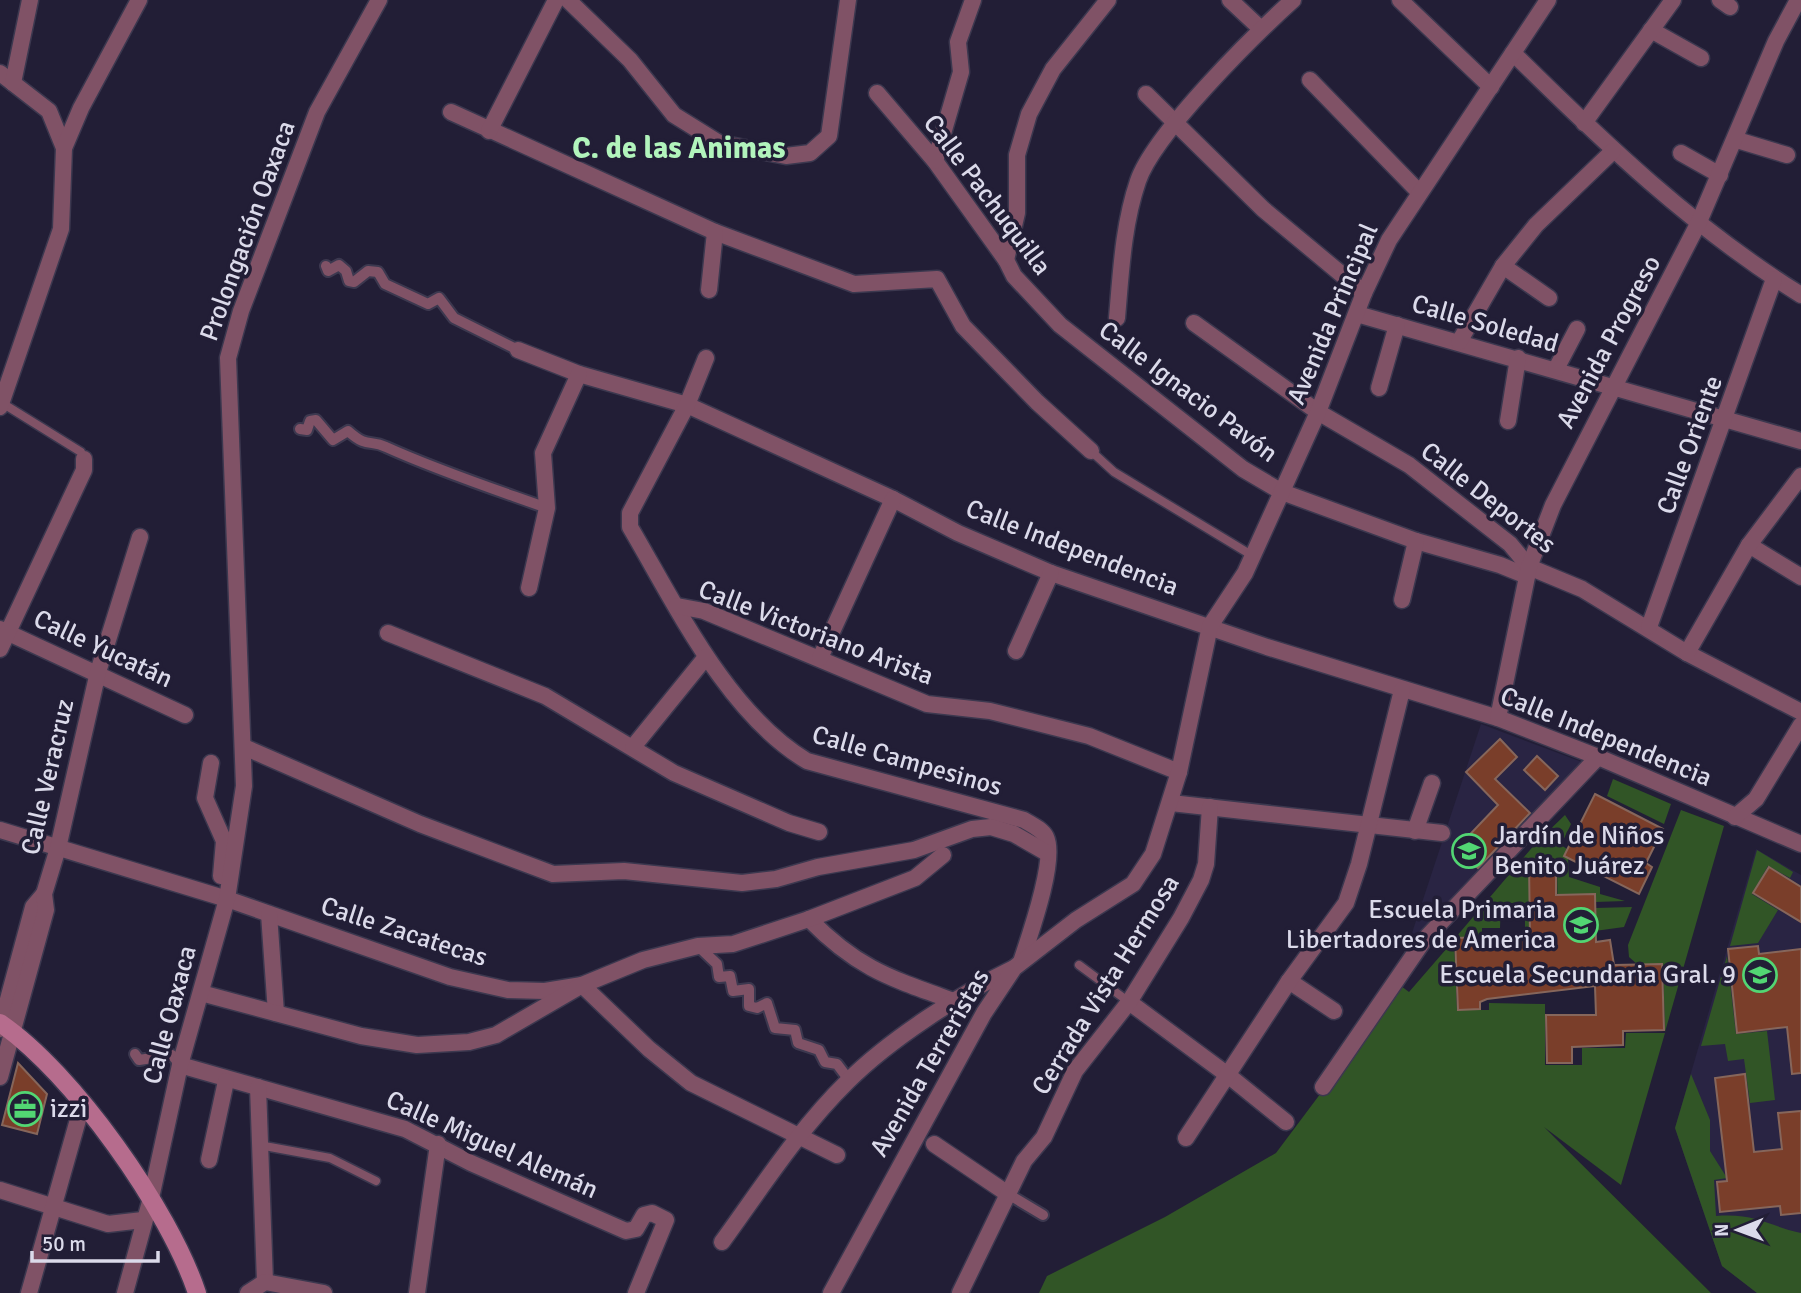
<svg xmlns="http://www.w3.org/2000/svg" width="1801" height="1293" font-family="Signika,sans-serif">
  <style>
    .built { fill: #292443 }
    .green { fill: #315526 }
    .building { fill: #7a3e2a; stroke: #86665b; stroke-width: 2 }
    .lines { fill: none; stroke-linecap: round; stroke-linejoin: round }
    .service-casing { stroke: #3c384f; stroke-width: 11 }
    .pedestrian-casing { stroke: #3c384f; stroke-width: 14 }
    .minor-casing { stroke: #3c384f; stroke-width: 19 }
    .secondary-casing { stroke: #3c384f; stroke-width: 21 }
    .service { stroke: #805266; stroke-width: 8 }
    .pedestrian { stroke: #805266; stroke-width: 10 }
    .minor { stroke: #805266; stroke-width: 16 }
    .secondary { stroke: #b66c8d; stroke-width: 18 }
    .labels { text-anchor: middle; dominant-baseline: central; stroke-width: 7; stroke-linejoin: round; paint-order: stroke }
    .street-label { font-size: 26px; fill: #dbdaea; stroke: #221e36 }
    .poi-label { font-size: 26px; fill: #dbdaea; stroke: #221e36; text-anchor: start }
    .quarter-label { font-size: 30px; font-weight: bold; fill: #b2f4bc; stroke: #221e36 }
  </style>
  <rect width="100%" height="100%" fill="#221e36"/>
  <g class="built">
    <polygon points="1481,724 1582,762 1413,942 1410,939"/>
    <polygon points="1756,849 1801,875 1801,1293 1757,1293 1722,1266 1675,1128"/>
  </g>
  <g class="green">
    <polygon points="1613,779 1671,804 1664,824 1607,796"/>
    <polygon points="1681,810 1724,826 1665,1032 1663,964 1637,964 1629,957 1628,945"/>
    <polygon points="1565,815 1571,824 1561,845 1567,849 1564,855 1568,858 1569,877 1600,887 1600,894 1625,901 1595,902 1595,894 1596,927 1595,908 1632,907 1624,927 1558,936 1557,863 1529,863 1529,929 1525,929 1525,903 1501,903 1500,928 1482,928 1482,937 1456,937 1536,843"/>
    <polygon points="1757,850 1793,872 1790,878 1768,866 1752,894 1778,910 1758,943 1730,946"/>
    <polygon points="1454,940 1457,1010 1489,1010 1489,1003 1545,1004 1545,1065 1582,1065 1582,1048 1625,1048 1626,1033 1665,1033 1621,1185 1544,1127 1711,1293 1039,1293 1047,1276 1165,1217 1276,1153 1401,986 1409,992"/>
    <polygon points="1727,956 1736,1034 1767,1031 1775,1100 1750,1103 1744,1059 1728,1061 1725,1044 1701,1046"/>
    <path d="M1691,1074L1710,1120V1151L1727,1178L1714,1180L1716,1216C1755,1213 1766,1225 1801,1233V1293H1757L1722,1266L1675,1128Z"/>
  </g>
  <g class="building">
    <polygon points="1500,739 1517,757 1495,779 1530,813 1478,868 1457,848 1498,805 1466,772"/>
    <polygon points="1537,756 1558,776 1545,790 1524,770"/>
    <polygon points="1595,794 1663,829 1646,863 1652,867 1639,894 1564,856"/>
    <polygon points="1529,863 1556,863 1556,895 1595,894 1596,942 1610,940 1614,965 1662,964 1664,1030 1623,1031 1623,1045 1572,1047 1572,1063 1547,1063 1546,1015 1596,1015 1595,986 1487,999 1480,1002 1480,1009 1458,1010 1455,938 1530,936"/>
    <polygon points="1769,867 1801,887 1801,922 1753,893"/>
    <polygon points="1758,946 1759,954 1801,949 1801,1073 1792,1074 1787,1027 1737,1033 1728,949"/>
    <polygon points="18,1063 47,1094 37,1134 2,1125"/>
    <polygon points="1745,1074 1754,1152 1782,1149 1778,1113 1801,1111 1801,1213 1781,1215 1780,1206 1720,1212 1717,1182 1727,1181 1715,1078"/>
  </g>
  <g class="lines">
    <g class="service-casing">
      <g id="service">
        <polyline points="2,403 81,452 84,459"/>
        <polyline points="1091,451 1114,472 1253,556"/>
        <polyline points="1079,965 1129,1002"/>
        <polyline points="259,1145 330,1158 376,1181"/>
      </g>
    </g>
    <g class="pedestrian-casing">
      <g id="pedestrian">
        <polyline points="326,266 328,271 339,265 346,271 349,281 354,282 368,271 378,272 385,284 428,304 439,298 454,318 518,350"/>
        <path d="M300,429L307,430L310,421L316,420L333,440L348,431C368,449 370,439 386,447C439,471 494,489 547,508"/>
        <polyline points="698,946 717,964 719,977 730,976 733,991 749,989 749,1006 757,1008 767,1003 775,1028 795,1030 798,1043 819,1050 825,1062 837,1064 849,1080"/>
        <polyline points="135,1054 139,1060 172,1055 180,1065"/>
        <polyline points="1008,1194 1043,1215"/>
      </g>
    </g>
    <g class="minor-casing">
      <g id="minor">
        <polyline points="568,0 630,60 674,115 719,143 786,156 810,153 829,136 848,0"/>
        <polyline points="1230,0 1261,29"/>
        <polyline points="1400,0 1491,87"/>
        <polyline points="1720,0 1730,7"/>
        <polyline points="1651,30 1701,58"/>
        <path d="M1513,53C1603,142 1693,228 1801,295"/>
        <polyline points="0,73 49,111 64,148"/>
        <polyline points="1310,80 1418,191"/>
        <polyline points="13,83 30,0"/>
        <polyline points="877,93 935,161 1006,260 1014,276 1060,325 1243,469 1282,492 1416,541 1500,565 1527,576"/>
        <polyline points="1146,94 1263,209 1364,293"/>
        <polyline points="451,112 715,232 854,284 937,279 963,326 1037,402 1091,451"/>
        <polyline points="1584,123 1673,0"/>
        <polyline points="489,131 556,0"/>
        <polyline points="1737,140 1787,155"/>
        <polyline points="1681,153 1720,175"/>
        <polyline points="935,161 961,72 958,42 973,0"/>
        <polyline points="1006,260 1017,213 1017,155 1029,114 1053,69 1108,0"/>
        <polyline points="1503,266 1549,298"/>
        <polyline points="709,290 715,232"/>
        <polyline points="1357,314 1801,441"/>
        <path d="M1117,318C1121,272 1123,225 1138,181C1154,134 1253,36 1293,0"/>
        <polyline points="1194,323 1318,412 1409,465 1510,544 1529,567 1582,589 1687,653 1801,712"/>
        <polyline points="1459,342 1503,266 1536,225 1613,151"/>
        <polyline points="518,350 579,374 687,405 893,499 958,533 1051,573 1267,647 1498,718 1598,757 1801,844"/>
        <path d="M706,358L687,405L630,513V527C676,605 727,713 807,761L1024,820C1032,825 1042,829 1046,837C1057,860 1029,937 1021,962"/>
        <polyline points="1556,369 1577,329"/>
        <polyline points="1379,388 1397,325"/>
        <polyline points="0,407 61,229 64,148 81,108 139,0"/>
        <polyline points="1508,421 1518,358"/>
        <polyline points="1749,545 1801,577"/>
        <polyline points="529,588 547,508 543,453 579,374"/>
        <polyline points="1402,600 1416,541"/>
        <polyline points="677,606 704,611 927,704 990,711 1089,736 1179,772"/>
        <polyline points="1649,627 1774,279"/>
        <polyline points="0,629 185,715"/>
        <polyline points="388,633 545,696 674,773 789,823 819,832"/>
        <polyline points="0,649 84,470 84,459"/>
        <polyline points="1016,651 1051,573"/>
        <polyline points="1687,653 1749,545 1801,476"/>
        <polyline points="820,658 893,499"/>
        <polyline points="1498,718 1529,567 1553,505 1698,224 1776,41 1798,0"/>
        <polyline points="244,747 420,824 553,874 624,871 742,883 776,879 818,867 914,850 972,829 991,827 1014,834 1047,853"/>
        <polyline points="633,747 706,657"/>
        <polyline points="211,763 205,798 224,841 221,876"/>
        <polyline points="1171,803 1442,833"/>
        <polyline points="1735,817 1756,799 1801,725"/>
        <polyline points="0,830 227,899 450,977 508,990 545,991 582,985 649,1049 691,1083 837,1155"/>
        <polyline points="1415,831 1432,783"/>
        <polyline points="269,914 276,1013"/>
        <path d="M809,919C858,969 890,978 954,1001"/>
        <polyline points="1289,981 1334,1011"/>
        <polyline points="201,993 361,1036 417,1045 469,1042 496,1035 582,985 643,960 698,946 733,944 809,919 915,878 943,855"/>
        <polyline points="1129,1002 1229,1076 1286,1122"/>
        <polyline points="0,1029 33,907 44,894"/>
        <polyline points="180,1065 405,1129 471,1163 626,1231 636,1229 644,1215 652,1213 666,1220 636,1293"/>
        <polyline points="0,1077 46,910 44,894 58,848 98,672 140,537"/>
        <polyline points="258,1087 265,1282"/>
        <polyline points="1323,1087 1424,940 1598,757"/>
        <polyline points="1186,1138 1289,981 1346,903 1359,864 1402,690"/>
        <polyline points="934,1144 1008,1194"/>
        <polyline points="209,1160 226,1081"/>
        <polyline points="0,1190 108,1224 143,1220"/>
        <path d="M722,1242C762,1187 799,1129 848,1081C889,1040 960,994 1012,969"/>
        <polyline points="29,1293 83,1102"/>
        <polyline points="125,1293 151,1198 180,1065 227,899 244,786 228,358 241,311 317,112 379,0"/>
        <polyline points="248,1293 265,1282 324,1293"/>
        <polyline points="417,1293 438,1144"/>
        <polyline points="831,1293 984,1013 1014,968 1076,920 1133,884 1153,854 1179,772 1210,626 1245,573 1318,412 1364,293 1389,240 1548,0"/>
        <polyline points="960,1293 1024,1161 1044,1137 1075,1071 1129,1002 1181,918 1201,880 1206,864 1210,807"/>
      </g>
    </g>
    <g class="secondary-casing">
      <path id="secondary" d="M0,1023C73,1073 169,1209 197,1293"/>
    </g>
    <use href="#service" class="service"/>
    <use href="#pedestrian" class="pedestrian"/>
    <use href="#minor" class="minor"/>
    <use href="#secondary" class="secondary"/>
  </g>
  <defs>
    <g id="school-ring" transform="scale(1.75)"><circle r="9.5" fill="#221e36" stroke="#52d673" stroke-width="1.5"/><path d="M0-5L7-2L0 1L-7-2ZM-4 1L0 2.5L4 1V4Q0 6-4 4Z" fill="#52d673"/></g>
    <g id="office-ring" transform="scale(1.75)"><circle r="9.5" fill="#221e36" stroke="#52d673" stroke-width="1.5"/><path d="M-6-3h4V-5.5h4V-3h4V5H-6ZM-1-4.5V-3h2v-1.5ZM-6 0V1H6V0Z" fill="#52d673"/></g>
  </defs>
  <g fill-rule="evenodd">
    <use href="#school-ring" x="1469" y="851"/>
    <use href="#school-ring" x="1581" y="925"/>
    <use href="#school-ring" x="1760" y="975"/>
    <use href="#office-ring" x="25" y="1109"/>
  </g>
  <g class="labels">
    <g class="street-label">
      <text transform="translate(987 195) rotate(53)">Calle Pachuquilla</text>
      <text transform="translate(248 231) rotate(-70)">Prolongación Oaxaca</text>
      <text transform="translate(1333 314) rotate(-67)">Avenida Principal</text>
      <text transform="translate(1485 324) rotate(16)">Calle Soledad</text>
      <text transform="translate(1609 342) rotate(-62)">Avenida Progreso</text>
      <text transform="translate(1188 392) rotate(37)">Calle Ignacio Pavón</text>
      <text transform="translate(1690 445) rotate(-70)">Calle Oriente</text>
      <text transform="translate(1488 498) rotate(38)">Calle Deportes</text>
      <text transform="translate(1072 548) rotate(21)">Calle Independencia</text>
      <text transform="translate(816 633) rotate(21)">Calle Victoriano Arista</text>
      <text transform="translate(103 649) rotate(25)">Calle Yucatán</text>
      <text transform="translate(1606 737) rotate(22)">Calle Independencia</text>
      <text transform="translate(907 761) rotate(16)">Calle Campesinos</text>
      <text transform="translate(48 777) rotate(-77)">Calle Veracruz</text>
      <text transform="translate(404 932) rotate(18)">Calle Zacatecas</text>
      <text transform="translate(1106 985) rotate(-58)">Cerrada Vista Hermosa</text>
      <text transform="translate(170 1015) rotate(-75)">Calle Oaxaca</text>
      <text transform="translate(930 1063) rotate(-60)">Avenida Terreristas</text>
      <text transform="translate(492 1145) rotate(24)">Calle Miguel Alemán</text>
    </g>
    <g class="poi-label">
      <text x="1494" y="836">Jardín de Niños<tspan x="1494" dy="30">Benito Juárez</tspan></text>
      <text x="1556" y="910" text-anchor="end">Escuela Primaria<tspan x="1556" dy="30">Libertadores de America</tspan></text>
      <text x="1736" y="975" text-anchor="end">Escuela Secundaria Gral. 9</text>
      <text x="50" y="1109">izzi</text>
    </g>
    <g class="quarter-label">
      <text x="679" y="148">C. de las Animas</text>
    </g>
  </g>
  <g transform="translate(1738 1230) rotate(269)" stroke="#221e36" stroke-width="5" paint-order="stroke">
  <path d="M0-5L12 26L0 18L-12 26Z" fill="#dbdaea"/>
  <text y="-10" font-size="19" font-weight="bold" text-anchor="middle" fill="#dbdaea">N</text>
  </g>
  <path d="M32 1251v10h126v-10" fill="none" stroke="#dbdaea" stroke-width="3.5"/>
  <text x="42" y="1251" font-size="21" fill="#dbdaea" stroke="#221e36" stroke-width="5" paint-order="stroke">50 m</text>
</svg>
